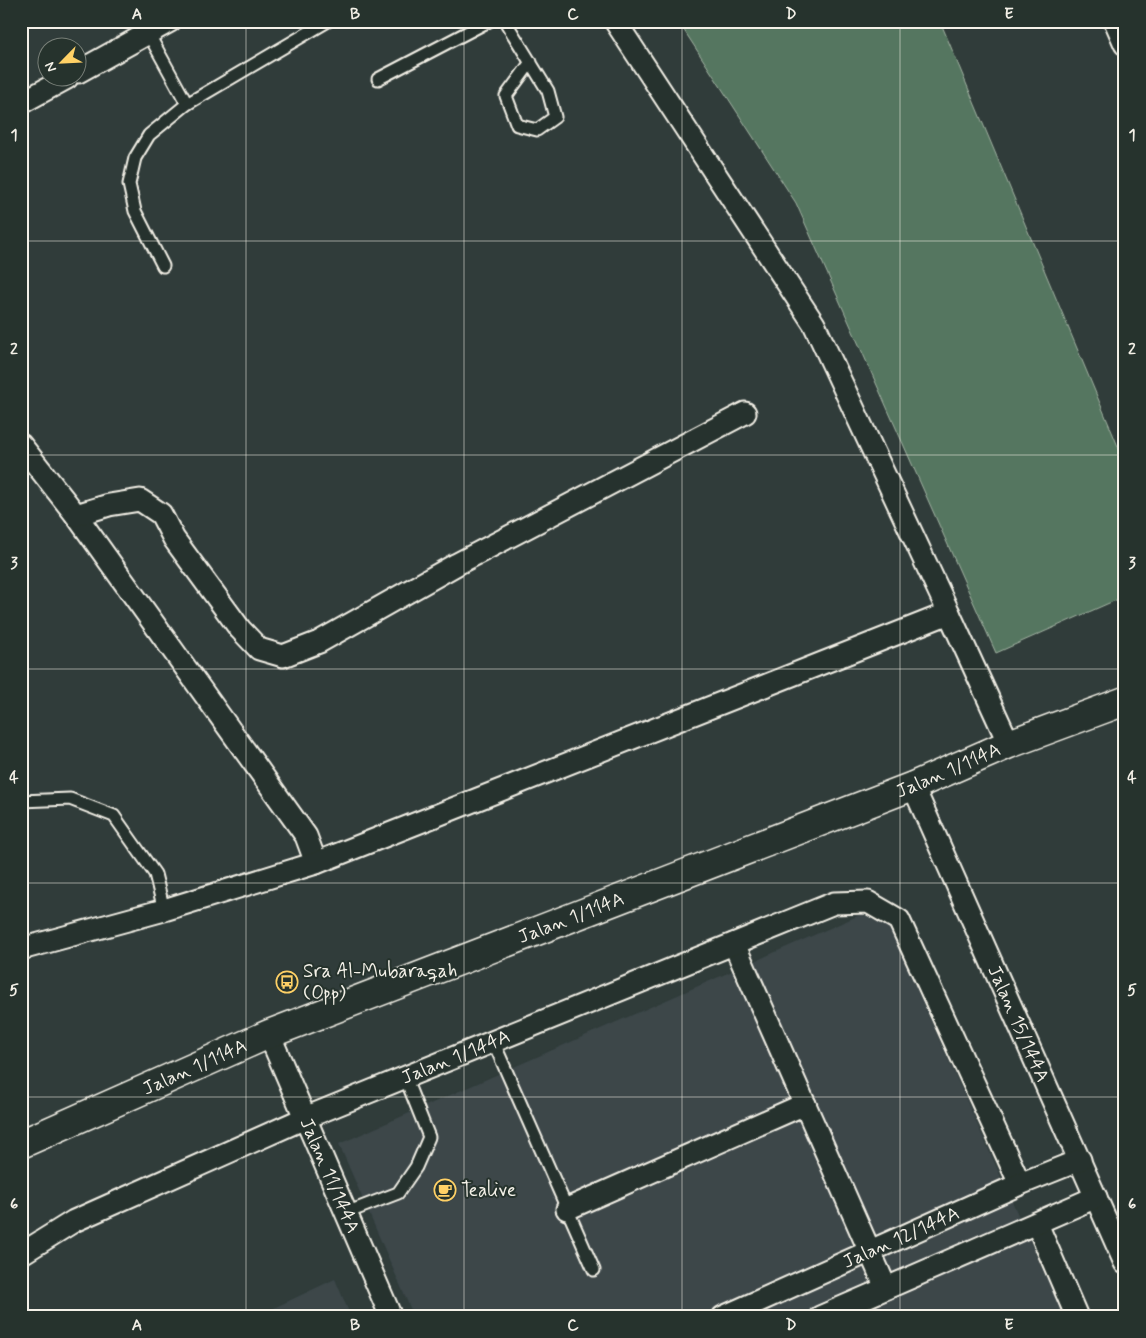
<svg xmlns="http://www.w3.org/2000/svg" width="1146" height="1338" font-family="Mynerve,sans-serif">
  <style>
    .built { fill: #3c474a }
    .green { fill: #547660; stroke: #a4b4a4 }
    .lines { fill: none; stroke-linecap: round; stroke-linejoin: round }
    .lane-casing { stroke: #f4f1e8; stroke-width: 15 }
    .street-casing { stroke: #f4f1e8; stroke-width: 25 }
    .secondary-casing { stroke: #f4f1e8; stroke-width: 31 }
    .lane { stroke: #26332d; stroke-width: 11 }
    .street { stroke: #26332d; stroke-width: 21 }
    .secondary { stroke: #26332d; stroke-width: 28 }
    .grid { fill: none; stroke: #f4f1e8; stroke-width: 1; stroke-opacity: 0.55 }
    .labels { text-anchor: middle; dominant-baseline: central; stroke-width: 4; stroke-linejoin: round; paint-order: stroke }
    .street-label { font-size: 19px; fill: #f4f1e8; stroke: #26332d }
    .poi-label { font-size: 19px; fill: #f4f1e8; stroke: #26332d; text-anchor: start }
    .neatline { fill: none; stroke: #f4f1e8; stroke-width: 2 }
    .grid-label { font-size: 16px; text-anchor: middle; font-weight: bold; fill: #f4f1e8 }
  </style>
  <rect width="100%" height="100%" fill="#303c3a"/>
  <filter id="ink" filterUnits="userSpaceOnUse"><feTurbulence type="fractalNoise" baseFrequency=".02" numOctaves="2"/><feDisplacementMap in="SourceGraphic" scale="10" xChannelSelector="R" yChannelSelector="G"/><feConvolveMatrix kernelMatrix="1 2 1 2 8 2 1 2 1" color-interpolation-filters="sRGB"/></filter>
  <g filter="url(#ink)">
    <g class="built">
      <polygon points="862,914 889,928 1064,1317 414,1317 339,1144"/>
      <polygon points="335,1279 351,1317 257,1317 257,1316"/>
    </g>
    <polygon class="green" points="678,21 940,21 1125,463 1125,596 996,653 796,203"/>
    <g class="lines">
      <g class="lane-casing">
        <g id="lane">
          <polyline points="505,21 548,91 555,117 537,130 517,125 506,96 531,62"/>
          <polyline points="148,33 187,104"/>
          <polyline points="378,79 489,21"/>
          <polyline points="163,266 135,211 129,184 135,158 149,135 187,104 328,21"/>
          <polyline points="21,801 70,799 114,816 155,874 164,910"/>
          <polyline points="493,1041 594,1270"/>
          <polyline points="346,1213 398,1193 416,1167 429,1137 405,1077"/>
        </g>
      </g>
      <g class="street-casing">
        <g id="street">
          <polyline points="1115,21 1125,44"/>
          <polyline points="78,72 170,21"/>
          <polyline points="21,103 67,78"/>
          <polyline points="21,445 76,515 306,836 316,863"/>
          <polyline points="76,515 109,505 140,500 161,514 174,539 240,629 259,649 283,656 319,642 457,564 745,413"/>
          <polyline points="949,613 1009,744"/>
          <path id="s1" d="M913,786L1125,1263"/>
          <polyline points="734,944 886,1288"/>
          <polyline points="21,949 164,910 316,863 949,613 814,324 615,21"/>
          <path id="s2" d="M269,1034L391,1317"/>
          <polyline points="567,1209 805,1104"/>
          <polyline points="1037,1224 1077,1317"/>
          <path id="s3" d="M21,1254L74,1221L305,1118L834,903L868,902L899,920L1020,1184"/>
          <path id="s4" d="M723,1317L1020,1184L1080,1160"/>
          <polyline points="820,1317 1096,1197"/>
        </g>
      </g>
      <g class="secondary-casing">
        <g id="secondary">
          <path id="s5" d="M21,1144L269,1034L913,786L1009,744L1125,701"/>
        </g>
      </g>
      <use href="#lane" class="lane"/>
      <use href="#street" class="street"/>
      <use href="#secondary" class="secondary"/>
    </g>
  </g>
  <path class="grid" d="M246,21V1317M464,21V1317M682,21V1317M900,21V1317M21,241H1125M21,455H1125M21,669H1125M21,883H1125M21,1097H1125"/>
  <defs>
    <g id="bus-ring" transform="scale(1.125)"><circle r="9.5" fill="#26332d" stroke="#ffd166" stroke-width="1.5"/><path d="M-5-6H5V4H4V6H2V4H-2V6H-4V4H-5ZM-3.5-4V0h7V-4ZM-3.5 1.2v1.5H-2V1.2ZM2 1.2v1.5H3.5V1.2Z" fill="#ffd166"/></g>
    <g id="cafe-ring" transform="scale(1.125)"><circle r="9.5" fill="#26332d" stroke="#ffd166" stroke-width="1.5"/><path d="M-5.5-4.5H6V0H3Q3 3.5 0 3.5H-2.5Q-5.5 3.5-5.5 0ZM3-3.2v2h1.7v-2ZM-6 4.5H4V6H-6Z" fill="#ffd166"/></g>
  </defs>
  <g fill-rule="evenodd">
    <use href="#bus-ring" x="287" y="982"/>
    <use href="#cafe-ring" x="445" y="1190"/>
  </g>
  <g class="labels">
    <g class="street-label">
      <text stroke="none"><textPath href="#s5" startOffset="1000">Jalan 1/114A</textPath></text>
      <text stroke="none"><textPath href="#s5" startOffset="595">Jalan 1/114A</textPath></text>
      <text stroke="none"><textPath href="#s1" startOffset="260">Jalan 15/144A</textPath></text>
      <text stroke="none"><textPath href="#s3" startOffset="478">Jalan 1/144A</textPath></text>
      <text stroke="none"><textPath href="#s5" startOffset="190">Jalan 1/114A</textPath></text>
      <text stroke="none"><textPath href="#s2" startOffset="154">Jalan 11/144A</textPath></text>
      <text stroke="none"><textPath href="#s4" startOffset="195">Jalan 12/144A</textPath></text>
    </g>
    <g class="poi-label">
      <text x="303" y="971">Sra Al-Mubaraqah<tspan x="303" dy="22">(Opp)</tspan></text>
      <text x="461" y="1190">Tealive</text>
    </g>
  </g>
  <rect width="1146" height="1338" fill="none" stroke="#26332d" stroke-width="55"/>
  <g transform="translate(62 62) rotate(246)"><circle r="24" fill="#26332d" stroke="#787f78"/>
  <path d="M0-4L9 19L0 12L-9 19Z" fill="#ffd166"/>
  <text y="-8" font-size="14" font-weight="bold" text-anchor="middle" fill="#f4f1e8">N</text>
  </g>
  <rect x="28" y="28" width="1090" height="1282" class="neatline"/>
  <g class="grid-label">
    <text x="137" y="19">A</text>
    <text x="355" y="19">B</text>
    <text x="573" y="19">C</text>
    <text x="791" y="19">D</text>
    <text x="1009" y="19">E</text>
    <text x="14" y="140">1</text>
    <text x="1132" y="140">1</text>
    <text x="14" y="354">2</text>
    <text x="1132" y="354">2</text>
    <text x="14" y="568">3</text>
    <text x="1132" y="568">3</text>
    <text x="14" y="782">4</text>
    <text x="1132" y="782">4</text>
    <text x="14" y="995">5</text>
    <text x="1132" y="995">5</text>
    <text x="14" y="1209">6</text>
    <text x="1132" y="1209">6</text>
    <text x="137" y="1330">A</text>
    <text x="355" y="1330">B</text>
    <text x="573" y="1330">C</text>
    <text x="791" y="1330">D</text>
    <text x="1009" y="1330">E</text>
  </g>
</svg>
